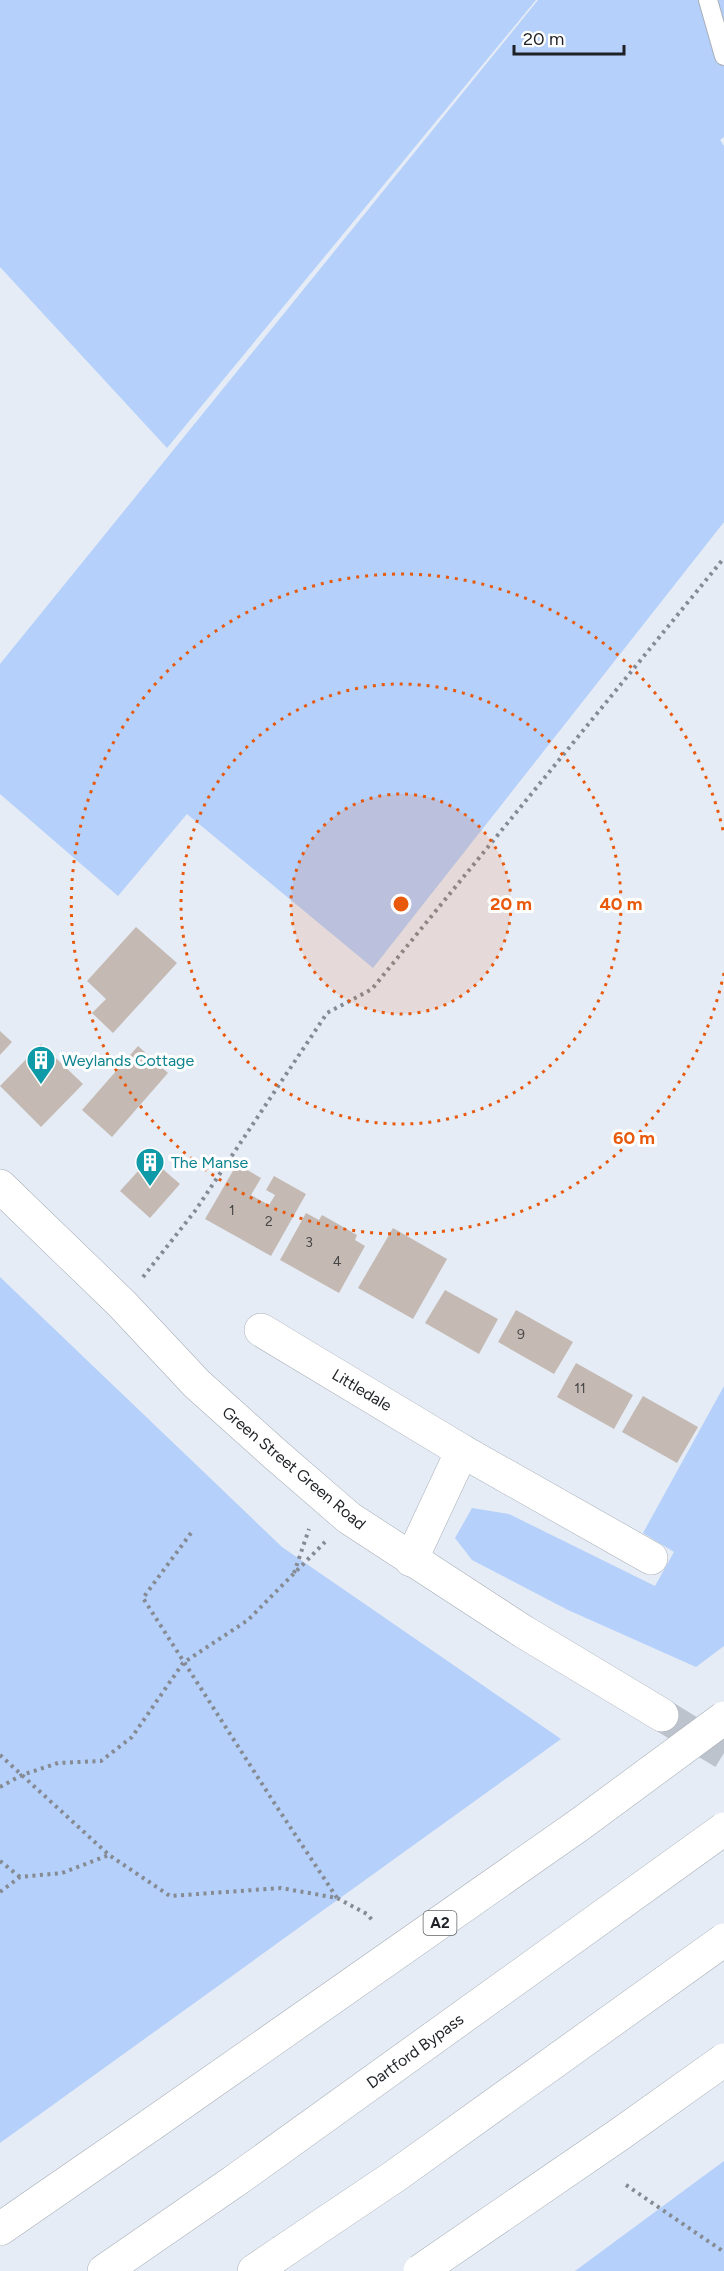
<svg xmlns="http://www.w3.org/2000/svg" width="724" height="2271" font-family="Figtree,sans-serif">
  <style>
    .green { fill: #b5d0fa }
    .building { fill: #c5bab3 }
    .lines { fill: none; stroke-linecap: round; stroke-linejoin: round }
    .secondary-tunnel { stroke: #bdc3cc; stroke-width: 33; stroke-dasharray: 33 16; stroke-linecap: butt }
    .service-casing { stroke: #a8afb9; stroke-width: 20 }
    .minor-casing { stroke: #a8afb9; stroke-width: 34 }
    .secondary-casing { stroke: #a8afb9; stroke-width: 34 }
    .trunk-casing { stroke: #a8afb9; stroke-width: 34 }
    .path { stroke: #868b93; stroke-width: 4; stroke-dasharray: 3 4.5; stroke-linecap: butt }
    .service { stroke: #fff; stroke-width: 18 }
    .minor { stroke: #fff; stroke-width: 33 }
    .secondary { stroke: #fff; stroke-width: 33 }
    .trunk { stroke: #fff; stroke-width: 33 }
    .trunk-bridge-casing { stroke: #a8afb9; stroke-width: 34; stroke-linecap: butt }
    .trunk-bridge { stroke: #fff; stroke-width: 33 }
    .ring { fill: none; stroke: #e8590c; stroke-width: 3; stroke-dasharray: 3 6 }
    .labels { text-anchor: middle; dominant-baseline: central; stroke-width: 6; stroke-linejoin: round; paint-order: stroke }
    .number-label { font-size: 14px; fill: #484748 }
    .shield { fill: #fff; stroke: #626466; stroke-width: 1.5 }
    .shield-label { font-size: 15px; font-weight: bold; fill: #1e2125 }
    .culture-label { font-size: 16px; fill: #0d838f; stroke: #fff; text-anchor: start }
    .street-label { font-size: 16px; fill: #1e2125; stroke: #fff }
    .centre { fill: #e8590c; stroke: #fff; stroke-width: 3 }
    .ring-label { font-size: 18px; text-anchor: middle; font-weight: bold; fill: #e8590c; stroke: #fff; stroke-width: 6; stroke-linejoin: round; paint-order: stroke }
  </style>
  <rect width="100%" height="100%" fill="#e5ecf6"/>
  <g class="green">
    <polygon points="0,0 536,0 167,448 0,267"/>
    <polygon points="538,0 724,0 724,137 720,140 724,146 724,522 373,968 187,814 118,896 0,794 0,664"/>
    <polygon points="0,1277 282,1547 561,1739 0,2143"/>
    <polygon points="724,1386 724,1646 696,1667 568,1610 472,1560 455,1538 472,1508 509,1514 655,1586 674,1552 643,1533"/>
    <polygon points="724,2161 724,2271 575,2271"/>
  </g>
  <g class="building">
    <polygon points="136,927 177,963 113,1033 92,1013 106,999 87,981"/>
    <polygon points="0,1031 12,1042 0,1055"/>
    <polygon points="41,1044 83,1084 41,1127 0,1086"/>
    <polygon points="138,1046 168,1073 112,1137 82,1110"/>
    <polygon points="150,1158 180,1184 150,1218 120,1191"/>
    <polygon points="237,1164 261,1178 251,1195 269,1205 275,1195 266,1190 274,1176 306,1194 271,1256 205,1219"/>
    <polygon points="306,1213 319,1220 322,1215 338,1224 357,1235 355,1240 365,1246 339,1293 280,1260"/>
    <polygon points="393,1228 447,1259 413,1319 358,1288"/>
    <polygon points="445,1290 498,1319 479,1354 425,1323"/>
    <polygon points="516,1310 573,1342 554,1374 498,1342"/>
    <polygon points="576,1363 633,1395 614,1429 557,1397"/>
    <polygon points="643,1396 698,1427 677,1463 622,1432"/>
  </g>
  <g class="lines">
    <polyline class="secondary-tunnel" points="662,1715 724,1753"/>
    <g class="service-casing">
      <polyline id="service" points="708,0 724,56"/>
    </g>
    <g class="minor-casing">
      <g id="minor">
        <polyline points="261,1330 462,1451 651,1558"/>
        <polyline points="411,1560 462,1451"/>
      </g>
    </g>
    <g class="secondary-casing">
      <polyline id="secondary" points="0,1186 122,1304 197,1384 275,1454 349,1518 524,1632 662,1715"/>
    </g>
    <g class="trunk-casing">
      <g id="trunk">
        <polyline points="0,2229 152,2124"/>
        <polyline points="104,2271 236,2180"/>
        <polyline points="254,2271 282,2252"/>
      </g>
    </g>
    <g class="path">
      <polyline points="143,1277 195,1211 327,1013 372,989 724,558"/>
      <polyline points="191,1533 143,1598 273,1801 337,1898"/>
      <polyline points="294,1573 309,1529"/>
      <polyline points="0,1755 109,1855 170,1896 281,1888 337,1898 367,1914 373,1921"/>
      <polyline points="0,1787 22,1775 58,1763 101,1761 132,1737 183,1663 248,1620 325,1542"/>
      <polyline points="0,1861 20,1877"/>
      <polyline points="0,1892 20,1877 62,1873 109,1855"/>
      <polyline points="626,2185 724,2252"/>
    </g>
    <use href="#service" class="service"/>
    <use href="#minor" class="minor"/>
    <use href="#secondary" class="secondary"/>
    <use href="#trunk" class="trunk"/>
    <g class="trunk-bridge-casing">
      <g id="trunk-bridge">
        <polyline points="152,2124 579,1825 724,1718"/>
        <polyline points="236,2180 724,1829"/>
        <polyline points="282,2252 395,2176 724,1940"/>
        <polyline points="420,2271 620,2134 724,2060"/>
      </g>
    </g>
    <use href="#trunk-bridge" class="trunk-bridge"/>
  </g>
  <circle cx="401" cy="904" r="110" fill="#e8590c" fill-opacity=".12"/>
  <g class="ring">
    <circle cx="401" cy="904" r="110"/>
    <circle cx="401" cy="904" r="220"/>
    <path d="M724 973A330 330 0 1 1 724 835"/>
  </g>
  <defs>
    <g id="building-pin" transform="scale(1.5)"><path d="M0 17L-7.5 6A9.5 9.5 0 1 1 7.5 6Z" fill="#0f9aa8" stroke="#fff"/><path d="M-4-6H4V6H1V3H-1V6H-4ZM-2.5-4.3h1.7v1.8h-1.7ZM.8-4.3h1.7v1.8H.8ZM-2.5-1h1.7V.8h-1.7ZM.8-1h1.7V.8H.8Z" fill="#fff"/></g>
  </defs>
  <g fill-rule="evenodd">
    <use href="#building-pin" x="41" y="1060"/>
    <use href="#building-pin" x="150" y="1162"/>
  </g>
  <g class="labels">
    <g class="number-label">
      <text x="232" y="1210">1</text>
      <text x="269" y="1221">2</text>
      <text x="309" y="1242">3</text>
      <text x="337" y="1261">4</text>
      <text x="521" y="1334">9</text>
      <text x="580" y="1388">11</text>
    </g>
    <rect class="shield" x="423.5" y="1911" width="33" height="24" rx="4.5"/>
    <g class="shield-label">
      <text x="440" y="1923">A2</text>
    </g>
    <g class="culture-label">
      <text x="62" y="1060">Weylands Cottage</text>
      <text x="171" y="1162">The Manse</text>
    </g>
    <g class="street-label">
      <text transform="translate(362 1390) rotate(31)">Littledale</text>
      <text transform="translate(294 1468) rotate(40)">Green Street Green Road</text>
      <text transform="translate(415 2051) rotate(-36)">Dartford Bypass</text>
    </g>
  </g>
  <circle cx="401" cy="904" r="9" class="centre"/>
  <g class="ring-label">
    <text x="511" y="910">20 m</text>
    <text x="621" y="910">40 m</text>
    <text x="634" y="1144">60 m</text>
  </g>
  <path d="M514 45v9h110v-9" fill="none" stroke="#1e2125" stroke-width="3"/>
  <text x="523" y="45" font-size="18" fill="#1e2125" stroke="#ffffff" stroke-width="4.5" paint-order="stroke">20 m</text>
</svg>
